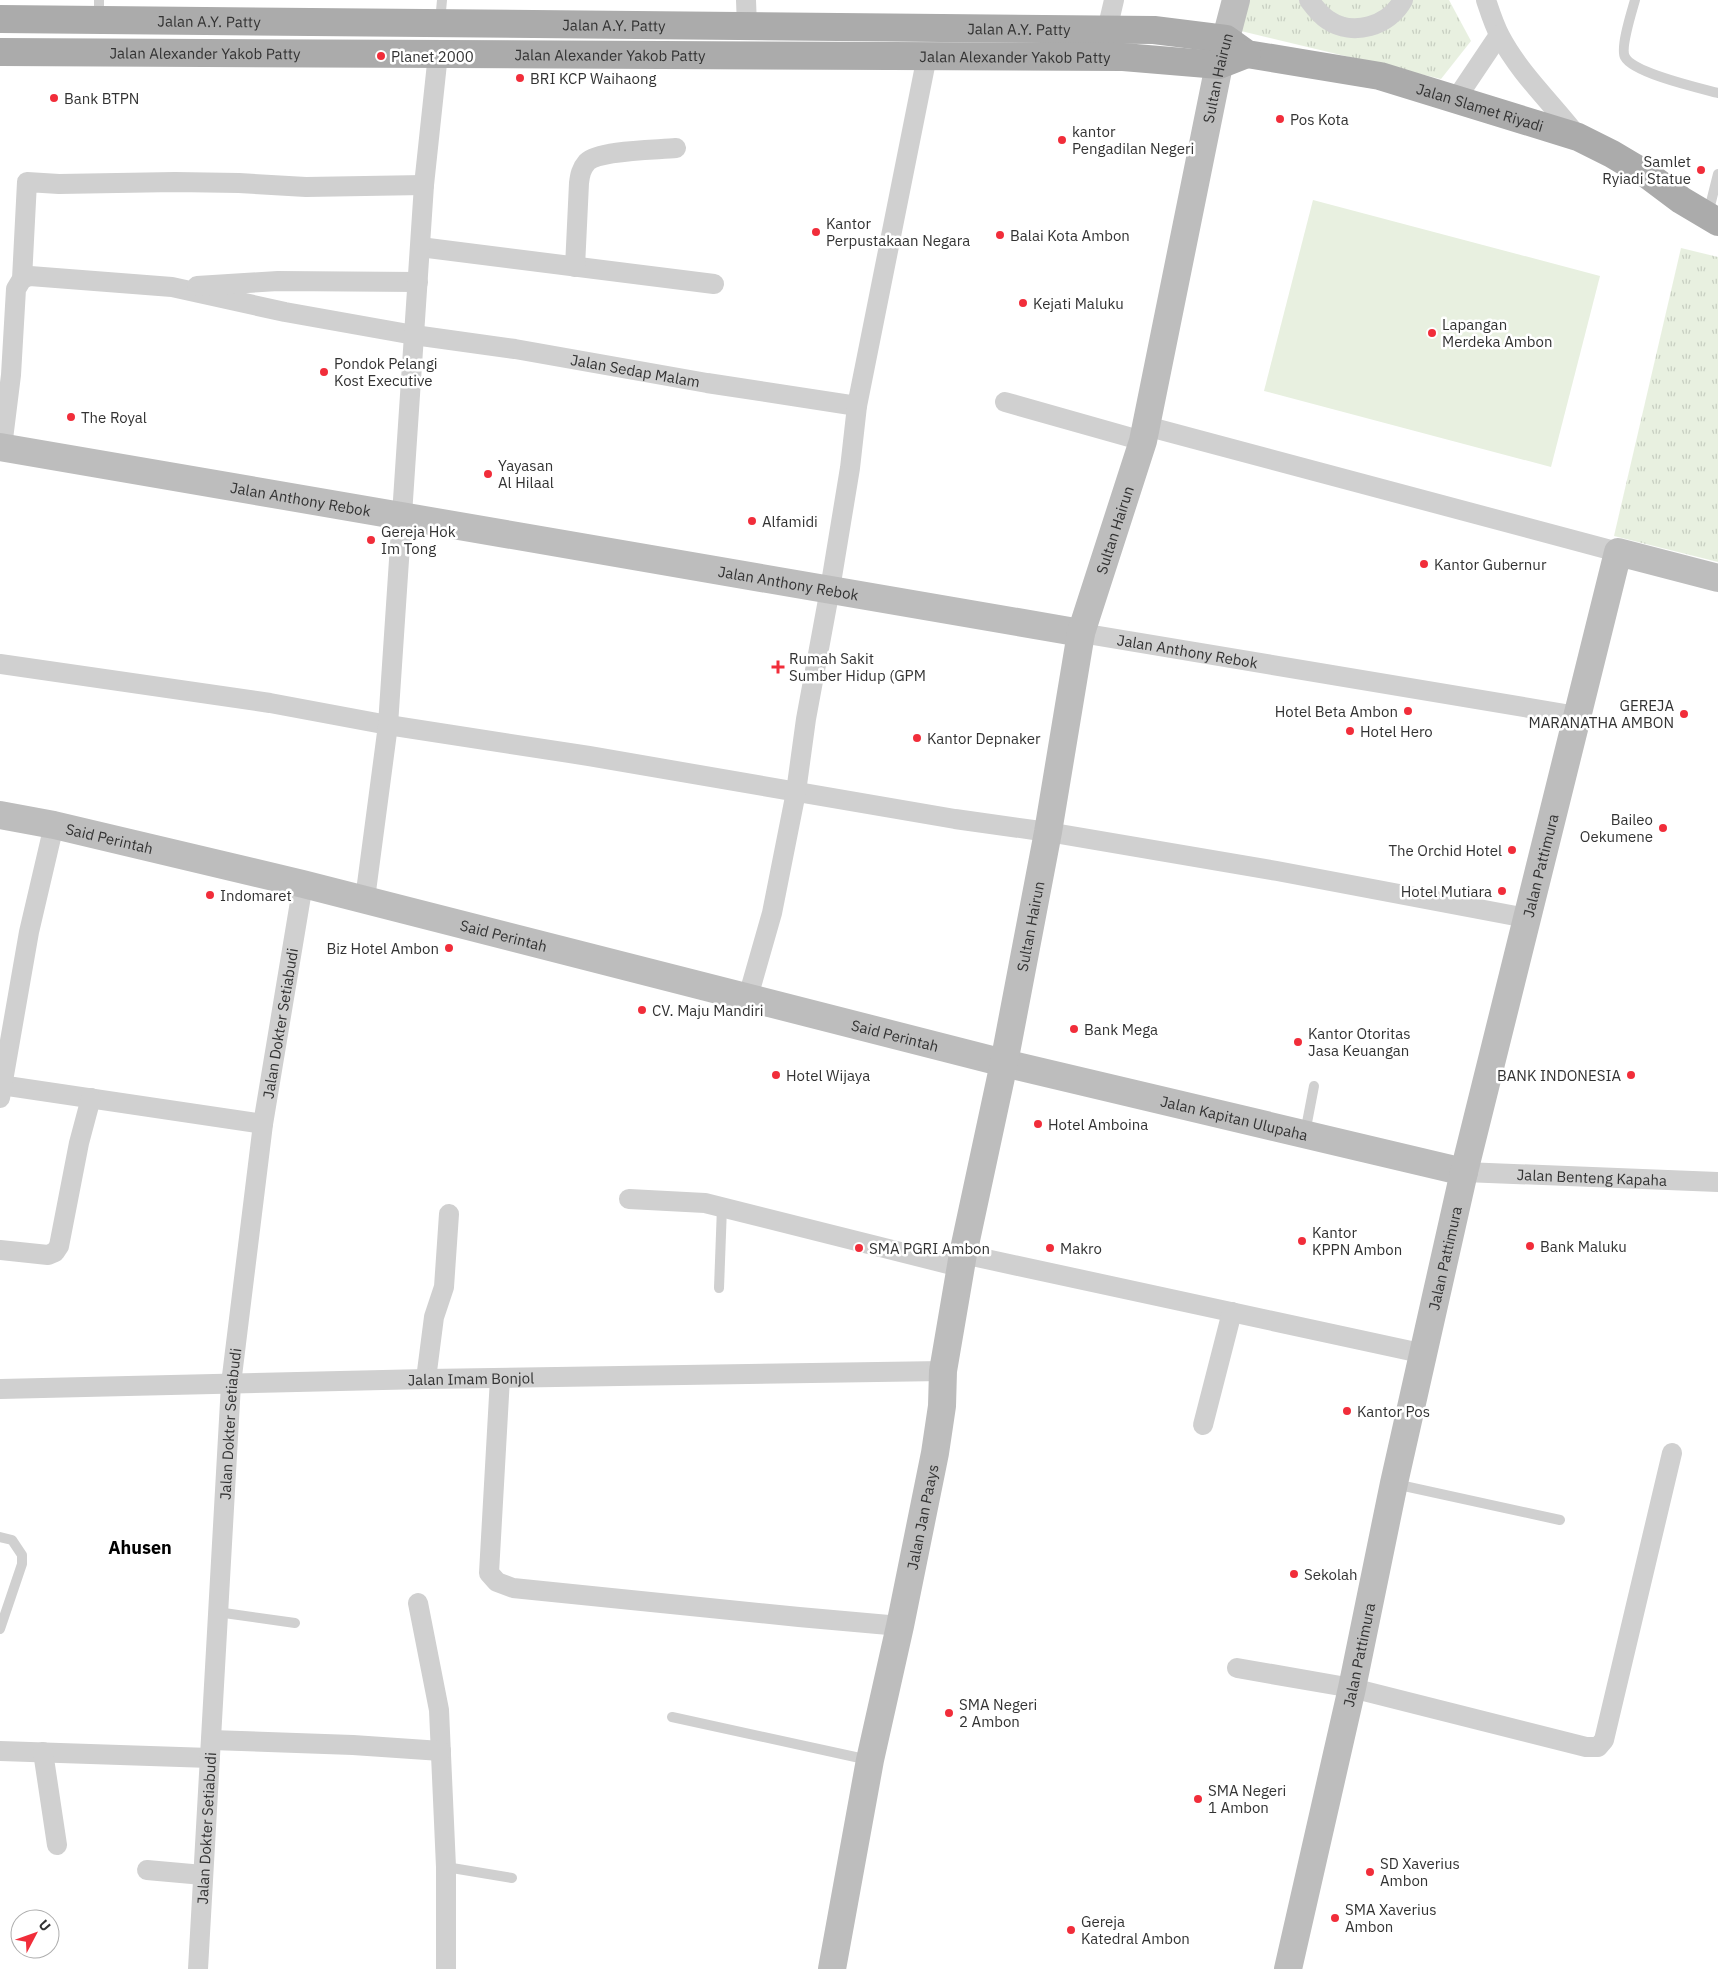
<svg xmlns="http://www.w3.org/2000/svg" width="1718" height="1969" font-family="'IBM Plex Sans',sans-serif">
  <style>
    .grass { fill: #e8f0e0 }
    .park { fill: url(#park-tufts) }
    .lines { fill: none; stroke-linecap: round; stroke-linejoin: round }
    .lane { stroke: #d0d0d0; stroke-width: 10 }
    .street { stroke: #d0d0d0; stroke-width: 20 }
    .secondary { stroke: #bdbdbd; stroke-width: 28 }
    .primary { stroke: #ababab; stroke-width: 28 }
    .poi-dot { fill: #f12d3a; stroke: #fff; stroke-width: 2 }
    .labels { text-anchor: middle; dominant-baseline: central; stroke-width: 5; stroke-linejoin: round; paint-order: stroke }
    .street-label { font-size: 15px; fill: #333; stroke: #fff }
    .poi-label { font-size: 15px; fill: #333; stroke: #fff; text-anchor: start }
    .quarter-label { font-size: 18px; font-weight: bold; fill: #000; stroke: #fff }
  </style>
  <defs>
    <pattern id="park-tufts" width="24" height="20" patternUnits="userSpaceOnUse" patternTransform="scale(1.25)"><rect width="24" height="20" fill="#e8f0e0"/><path d="M3 7l-1-3M5 7V3M7 7l1-3M15 17l-1-3M17 17v-4M19 17l1-3" fill="none" stroke="#c7cec1"/></pattern>
  </defs>
  <rect width="100%" height="100%" fill="#fff"/>
  <polygon class="grass" points="1313,200 1600,276 1551,467 1264,391"/>
  <g class="park">
    <polygon points="1249,0 1449,0 1471,41 1441,79 1241,31"/>
    <polygon points="1681,248 1718,257 1718,562 1614,536"/>
  </g>
  <g class="lines">
    <g class="lane">
      <path d="M1635,0C1632,11 1620,48 1625,57C1633,73 1699,88 1718,93"/>
      <polyline points="99,19 99,0"/>
      <polyline points="440,22 442,0"/>
      <polyline points="1708,214 1718,174"/>
      <polyline points="1305,1133 1314,1086"/>
      <polyline points="719,1288 722,1207"/>
      <polyline points="1395,1484 1560,1520"/>
      <polyline points="0,1537 12,1540 22,1555 22,1564 0,1629"/>
      <polyline points="217,1612 295,1623"/>
      <polyline points="672,1717 869,1760"/>
      <polyline points="446,1867 512,1878"/>
    </g>
    <g class="street">
      <polyline points="746,0 747,26"/>
      <path d="M1309,0C1315,8 1320,15 1328,20C1353,37 1389,26 1403,0"/>
      <path d="M1486,0C1490,12 1494,25 1500,36C1520,74 1552,103 1578,137"/>
      <polyline points="1107,30 1114,0"/>
      <polyline points="1456,99 1499,35"/>
      <polyline points="420,247 714,284"/>
      <path d="M575,267L579,183C580,175 581,169 587,162C599,150 657,150 676,148"/>
      <path id="s1" d="M22,279L30,276L172,287L285,312L414,335L515,349L707,383L857,406"/>
      <polyline points="197,286 278,281 418,282"/>
      <polyline points="1005,402 1143,441"/>
      <polyline points="1146,426 1618,552"/>
      <polyline points="2,447 11,375 16,289 22,279 27,182 59,184 175,182 239,183 306,187 424,185"/>
      <path id="s2" d="M1081,633L1577,716"/>
      <polyline points="0,664 270,703 388,725 589,756 955,819 1048,832 1277,871 1526,918"/>
      <polyline points="365,899 388,725 424,185 438,54"/>
      <polyline points="748,997 772,913 796,792 806,719 830,589 850,468 857,406 927,56"/>
      <polyline points="0,1085 263,1124"/>
      <polyline points="0,1098 29,932 54,825"/>
      <path id="s3" d="M1464,1172L1718,1182"/>
      <polyline points="629,1199 705,1203 960,1267"/>
      <polyline points="0,1250 48,1255 55,1252 59,1246 79,1143 91,1098"/>
      <polyline points="963,1254 1425,1354"/>
      <polyline points="500,1378 489,1573 497,1582 513,1588 799,1617 900,1626"/>
      <polyline points="426,1379 434,1317 444,1287 449,1214"/>
      <path id="s4" d="M0,1389L426,1379L943,1371"/>
      <polyline points="1203,1425 1232,1312"/>
      <polyline points="418,1603 439,1710 446,1867 446,1969"/>
      <polyline points="1237,1668 1352,1688 1586,1747 1598,1747 1604,1740 1672,1453"/>
      <polyline points="211,1740 353,1745 441,1751"/>
      <polyline points="0,1751 210,1758"/>
      <polyline points="43,1752 57,1845"/>
      <polyline points="147,1870 203,1875"/>
      <path id="s5" d="M198,1969L231,1384L263,1124L303,884"/>
    </g>
    <g class="secondary">
      <path id="s6" d="M0,447L1081,633"/>
      <path id="s7" d="M0,815L54,825L303,884L1004,1063L1464,1172"/>
      <path id="s8" d="M832,1969L870,1760L900,1626L935,1453L942,1406L943,1371L963,1254L1004,1063L1048,832L1081,633L1143,441L1219,65L1236,0"/>
      <path id="s9" d="M1288,1969L1352,1688L1394,1483L1464,1172L1618,552L1718,578"/>
    </g>
    <g class="primary">
      <path id="s10" d="M0,19L1154,30L1226,39L1247,54L1380,76L1578,137L1612,154L1649,176L1681,200L1718,222"/>
      <path id="s11" d="M0,52L1123,57L1219,65L1247,54"/>
    </g>
  </g>
  <g class="poi-dot">
    <circle cx="381" cy="56" r="5"/>
    <circle cx="520" cy="78" r="5"/>
    <circle cx="54" cy="98" r="5"/>
    <circle cx="1280" cy="119" r="5"/>
    <circle cx="1062" cy="140" r="5"/>
    <circle cx="1701" cy="170" r="5"/>
    <circle cx="816" cy="232" r="5"/>
    <circle cx="1000" cy="235" r="5"/>
    <circle cx="1023" cy="303" r="5"/>
    <circle cx="1432" cy="333" r="5"/>
    <circle cx="324" cy="372" r="5"/>
    <circle cx="71" cy="417" r="5"/>
    <circle cx="488" cy="474" r="5"/>
    <circle cx="752" cy="521" r="5"/>
    <circle cx="371" cy="540" r="5"/>
    <circle cx="1424" cy="564" r="5"/>
    <path d="M775.5 659.5h5v5h5v5h-5v5h-5v-5h-5v-5h5z"/>
    <circle cx="1408" cy="711" r="5"/>
    <circle cx="1684" cy="714" r="5"/>
    <circle cx="1350" cy="731" r="5"/>
    <circle cx="917" cy="738" r="5"/>
    <circle cx="1663" cy="828" r="5"/>
    <circle cx="1512" cy="850" r="5"/>
    <circle cx="1502" cy="891" r="5"/>
    <circle cx="210" cy="895" r="5"/>
    <circle cx="449" cy="948" r="5"/>
    <circle cx="642" cy="1010" r="5"/>
    <circle cx="1074" cy="1029" r="5"/>
    <circle cx="1298" cy="1042" r="5"/>
    <circle cx="776" cy="1075" r="5"/>
    <circle cx="1631" cy="1075" r="5"/>
    <circle cx="1038" cy="1124" r="5"/>
    <circle cx="1302" cy="1241" r="5"/>
    <circle cx="1530" cy="1246" r="5"/>
    <circle cx="859" cy="1248" r="5"/>
    <circle cx="1050" cy="1248" r="5"/>
    <circle cx="1347" cy="1411" r="5"/>
    <circle cx="1294" cy="1574" r="5"/>
    <circle cx="949" cy="1713" r="5"/>
    <circle cx="1198" cy="1799" r="5"/>
    <circle cx="1370" cy="1872" r="5"/>
    <circle cx="1335" cy="1918" r="5"/>
    <circle cx="1071" cy="1930" r="5"/>
  </g>
  <g class="labels">
    <g class="street-label">
      <text stroke="none"><textPath href="#s10" startOffset="209">Jalan A.Y. Patty</textPath></text>
      <text stroke="none"><textPath href="#s10" startOffset="614">Jalan A.Y. Patty</textPath></text>
      <text stroke="none"><textPath href="#s10" startOffset="1019">Jalan A.Y. Patty</textPath></text>
      <text stroke="none"><textPath href="#s11" startOffset="205">Jalan Alexander Yakob Patty</textPath></text>
      <text stroke="none"><textPath href="#s11" startOffset="610">Jalan Alexander Yakob Patty</textPath></text>
      <text stroke="none"><textPath href="#s11" startOffset="1015">Jalan Alexander Yakob Patty</textPath></text>
      <text stroke="none"><textPath href="#s8" startOffset="1932">Sultan Hairun</textPath></text>
      <text stroke="none"><textPath href="#s10" startOffset="1492">Jalan Slamet Riyadi</textPath></text>
      <text stroke="none"><textPath href="#s1" startOffset="622">Jalan Sedap Malam</textPath></text>
      <text stroke="none"><textPath href="#s6" startOffset="305">Jalan Anthony Rebok</textPath></text>
      <text stroke="none"><textPath href="#s8" startOffset="1468">Sultan Hairun</textPath></text>
      <text stroke="none"><textPath href="#s6" startOffset="800">Jalan Anthony Rebok</textPath></text>
      <text stroke="none"><textPath href="#s2" startOffset="108">Jalan Anthony Rebok</textPath></text>
      <text stroke="none"><textPath href="#s7" startOffset="112">Said Perintah</textPath></text>
      <text stroke="none"><textPath href="#s9" startOffset="1132">Jalan Pattimura</textPath></text>
      <text stroke="none"><textPath href="#s8" startOffset="1062">Sultan Hairun</textPath></text>
      <text stroke="none"><textPath href="#s7" startOffset="518">Said Perintah</textPath></text>
      <text stroke="none"><textPath href="#s5" startOffset="950">Jalan Dokter Setiabudi</textPath></text>
      <text stroke="none"><textPath href="#s7" startOffset="922">Said Perintah</textPath></text>
      <text stroke="none"><textPath href="#s7" startOffset="1271">Jalan Kapitan Ulupaha</textPath></text>
      <text stroke="none"><textPath href="#s3" startOffset="128">Jalan Benteng Kapaha</textPath></text>
      <text stroke="none"><textPath href="#s9" startOffset="728">Jalan Pattimura</textPath></text>
      <text stroke="none"><textPath href="#s4" startOffset="471">Jalan Imam Bonjol</textPath></text>
      <text stroke="none"><textPath href="#s5" startOffset="546">Jalan Dokter Setiabudi</textPath></text>
      <text stroke="none"><textPath href="#s8" startOffset="461">Jalan Jan Paays</textPath></text>
      <text stroke="none"><textPath href="#s9" startOffset="322">Jalan Pattimura</textPath></text>
      <text stroke="none"><textPath href="#s5" startOffset="141">Jalan Dokter Setiabudi</textPath></text>
    </g>
    <g class="poi-label">
      <text x="391" y="56">Planet 2000</text>
      <text x="530" y="78">BRI KCP Waihaong</text>
      <text x="64" y="98">Bank BTPN</text>
      <text x="1290" y="119">Pos Kota</text>
      <text x="1072" y="131">kantor<tspan x="1072" dy="17">Pengadilan Negeri</tspan></text>
      <text x="1691" y="161" text-anchor="end">Samlet<tspan x="1691" dy="17">Ryiadi Statue</tspan></text>
      <text x="826" y="223">Kantor<tspan x="826" dy="17">Perpustakaan Negara</tspan></text>
      <text x="1010" y="235">Balai Kota Ambon</text>
      <text x="1033" y="303">Kejati Maluku</text>
      <text x="1442" y="324">Lapangan<tspan x="1442" dy="17">Merdeka Ambon</tspan></text>
      <text x="334" y="363">Pondok Pelangi<tspan x="334" dy="17">Kost Executive</tspan></text>
      <text x="81" y="417">The Royal</text>
      <text x="498" y="465">Yayasan<tspan x="498" dy="17">Al Hilaal</tspan></text>
      <text x="762" y="521">Alfamidi</text>
      <text x="381" y="531">Gereja Hok<tspan x="381" dy="17">Im Tong</tspan></text>
      <text x="1434" y="564">Kantor Gubernur</text>
      <text x="789" y="658">Rumah Sakit<tspan x="789" dy="17">Sumber Hidup (GPM</tspan></text>
      <text x="1674" y="705" text-anchor="end">GEREJA<tspan x="1674" dy="17">MARANATHA AMBON</tspan></text>
      <text x="1398" y="711" text-anchor="end">Hotel Beta Ambon</text>
      <text x="1360" y="731">Hotel Hero</text>
      <text x="927" y="738">Kantor Depnaker</text>
      <text x="1653" y="819" text-anchor="end">Baileo<tspan x="1653" dy="17">Oekumene</tspan></text>
      <text x="1502" y="850" text-anchor="end">The Orchid Hotel</text>
      <text x="1492" y="891" text-anchor="end">Hotel Mutiara</text>
      <text x="220" y="895">Indomaret</text>
      <text x="439" y="948" text-anchor="end">Biz Hotel Ambon</text>
      <text x="652" y="1010">CV. Maju Mandiri</text>
      <text x="1084" y="1029">Bank Mega</text>
      <text x="1308" y="1033">Kantor Otoritas<tspan x="1308" dy="17">Jasa Keuangan</tspan></text>
      <text x="786" y="1075">Hotel Wijaya</text>
      <text x="1621" y="1075" text-anchor="end">BANK INDONESIA</text>
      <text x="1048" y="1124">Hotel Amboina</text>
      <text x="1312" y="1232">Kantor<tspan x="1312" dy="17">KPPN Ambon</tspan></text>
      <text x="1540" y="1246">Bank Maluku</text>
      <text x="869" y="1248">SMA PGRI Ambon</text>
      <text x="1060" y="1248">Makro</text>
      <text x="1357" y="1411">Kantor Pos</text>
      <text x="1304" y="1574">Sekolah</text>
      <text x="959" y="1704">SMA Negeri<tspan x="959" dy="17">2 Ambon</tspan></text>
      <text x="1208" y="1790">SMA Negeri<tspan x="1208" dy="17">1 Ambon</tspan></text>
      <text x="1380" y="1863">SD Xaverius<tspan x="1380" dy="17">Ambon</tspan></text>
      <text x="1345" y="1909">SMA Xaverius<tspan x="1345" dy="17">Ambon</tspan></text>
      <text x="1081" y="1921">Gereja<tspan x="1081" dy="17">Katedral Ambon</tspan></text>
    </g>
    <g class="quarter-label">
      <text x="140" y="1547">Ahusen</text>
    </g>
  </g>
  <g transform="translate(35 1934) rotate(49)"><circle r="24" fill="#ffffff" stroke="#adadad"/>
  <path d="M0-4L9 19L0 12L-9 19Z" fill="#f12d3a"/>
  <text y="-8" font-size="14" font-weight="bold" text-anchor="middle" fill="#333333">U</text>
  </g>
</svg>
